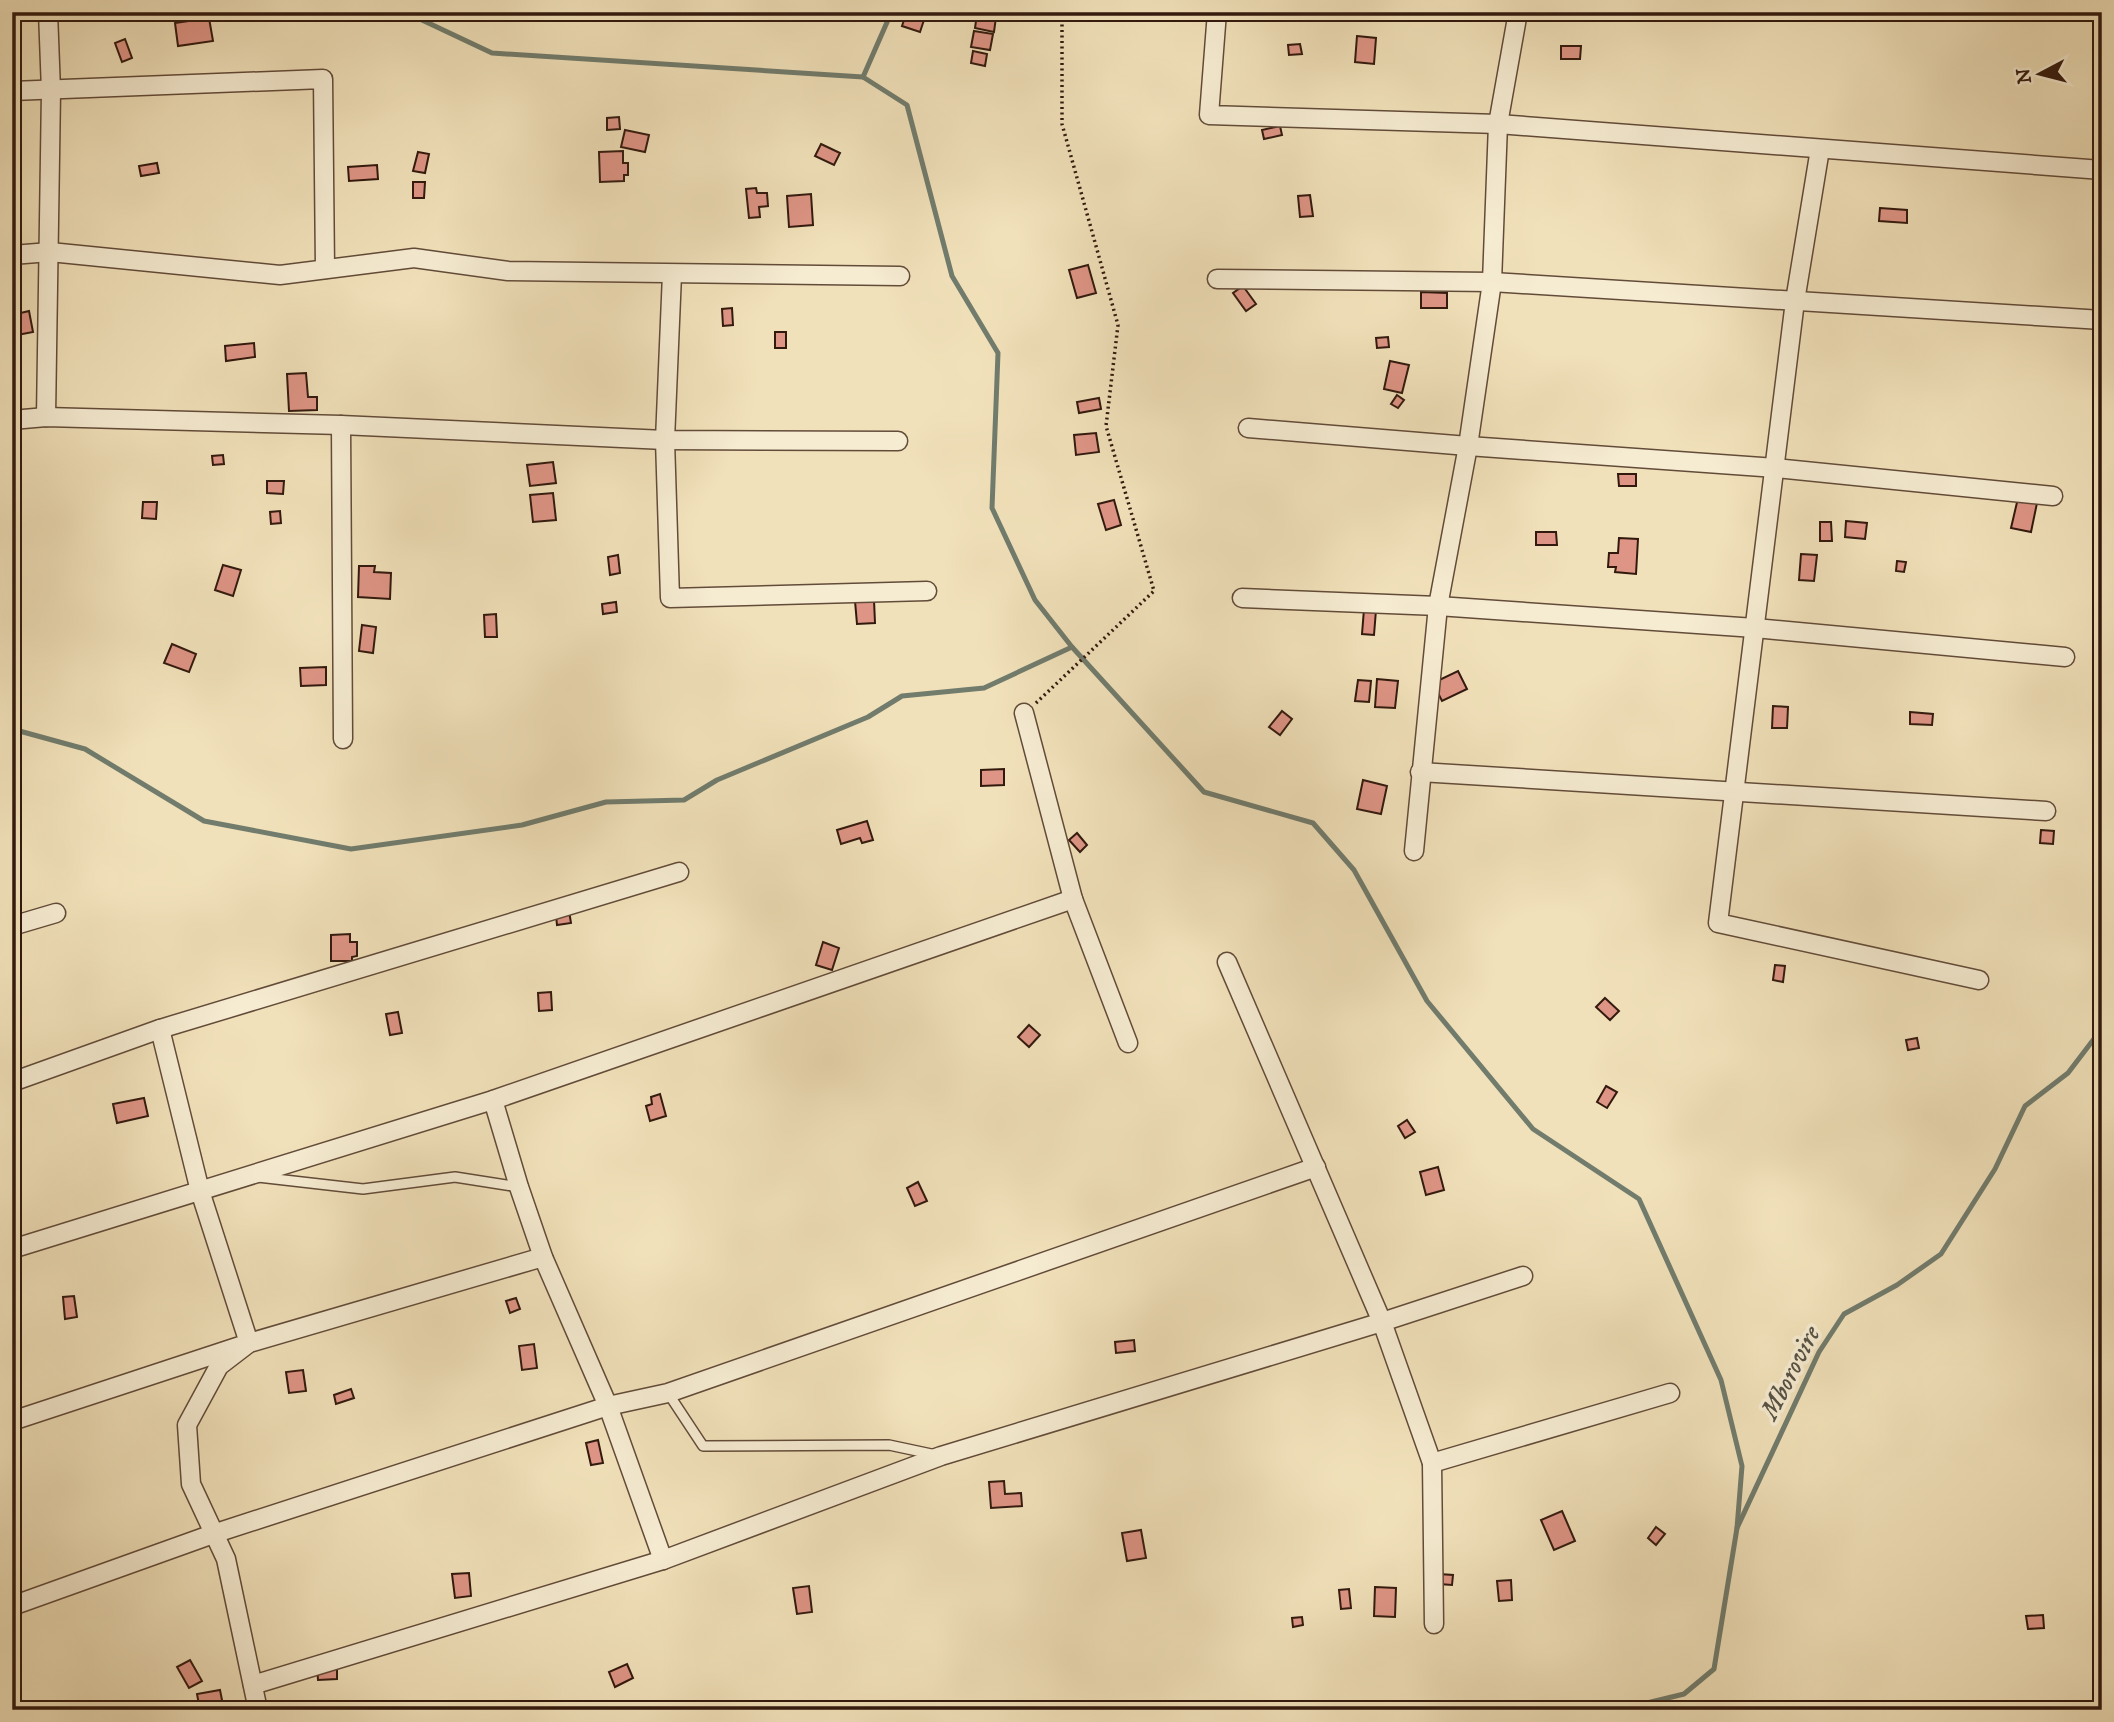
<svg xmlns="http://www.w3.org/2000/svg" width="2114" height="1722" font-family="'IM FELL DW Pica',serif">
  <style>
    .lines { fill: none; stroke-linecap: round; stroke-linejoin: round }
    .stream { stroke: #717c6d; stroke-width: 5 }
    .building { fill: #df9586; stroke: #32190e; stroke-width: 2 }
    .service-casing { stroke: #624b39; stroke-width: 12 }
    .minor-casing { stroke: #624b39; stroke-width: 21 }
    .path { stroke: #32190e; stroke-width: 3.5; stroke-dasharray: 2 3.5; stroke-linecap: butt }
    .service { stroke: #f6ecd2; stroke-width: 9 }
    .minor { stroke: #f6ecd2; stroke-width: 18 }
    .labels { text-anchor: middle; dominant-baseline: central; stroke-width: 7; stroke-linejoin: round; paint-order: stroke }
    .water-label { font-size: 26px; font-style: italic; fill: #575346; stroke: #f6ecd2 }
  </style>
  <rect width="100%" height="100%" fill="#f1e1ba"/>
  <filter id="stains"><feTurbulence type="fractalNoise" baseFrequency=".00286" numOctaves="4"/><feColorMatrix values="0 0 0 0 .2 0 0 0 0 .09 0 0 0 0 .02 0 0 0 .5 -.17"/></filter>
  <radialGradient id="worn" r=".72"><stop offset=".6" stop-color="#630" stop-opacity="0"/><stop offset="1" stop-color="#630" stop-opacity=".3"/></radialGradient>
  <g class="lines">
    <g class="stream">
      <polyline points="405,12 492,53 863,77 907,105 952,276 998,353 992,508 1035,600 1072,647 1204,792 1313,823 1354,870 1427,1001 1533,1129 1639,1199 1721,1380 1742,1466 1737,1528"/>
      <polyline points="863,77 888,20 895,12"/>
      <polyline points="12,729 85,749 204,821 351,849 522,825 606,802 684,800 717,780 868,717 902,696 984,688 1072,647"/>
      <polyline points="1465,1710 1472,1710"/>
      <polyline points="1498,1710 1510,1708 1518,1710"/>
      <polyline points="1618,1710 1684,1694 1714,1669 1737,1528 1819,1352 1844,1314 1897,1285 1941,1254 1995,1169 2025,1106 2068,1073 2100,1031 2102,1005"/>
    </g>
  </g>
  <g class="building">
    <polygon points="906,14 924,20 920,32 902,26"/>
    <polygon points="977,14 996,17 994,32 975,28"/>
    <polygon points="209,18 213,41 178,46 175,23"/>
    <polygon points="974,31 993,34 990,50 971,47"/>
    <polygon points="1357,36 1376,38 1374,64 1355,62"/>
    <polygon points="125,39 132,58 122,62 115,43"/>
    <polygon points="1300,44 1302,54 1289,55 1288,45"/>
    <polygon points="1561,46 1581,46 1580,59 1561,59"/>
    <polygon points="973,51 987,54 985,66 971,63"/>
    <polygon points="619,117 620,129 607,130 607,118"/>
    <polygon points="1280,126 1282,135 1264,139 1262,130"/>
    <polygon points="625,130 649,135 645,152 621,147"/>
    <polygon points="821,144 840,153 834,165 815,156"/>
    <polygon points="623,151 623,163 628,163 628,175 624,175 624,181 600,182 599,152"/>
    <polygon points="418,152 429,154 425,173 413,171"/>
    <polygon points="157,163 159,173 141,176 139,166"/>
    <polygon points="377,165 378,179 349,181 348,167"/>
    <polygon points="413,182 425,182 424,198 413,198"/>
    <polygon points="756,188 757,193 767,193 768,206 759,207 760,217 749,218 746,189"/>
    <polygon points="811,194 813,225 789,227 787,196"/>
    <polygon points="1310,195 1313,216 1300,217 1298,196"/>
    <polygon points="1880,208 1907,210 1907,223 1879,221"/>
    <polygon points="1088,265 1096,293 1077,298 1069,270"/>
    <polygon points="1243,286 1256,304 1246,311 1233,293"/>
    <polygon points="1421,292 1447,293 1447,308 1421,308"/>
    <polygon points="732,308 733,325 723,326 722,309"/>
    <polygon points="29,311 33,332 12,336 12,315"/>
    <rect x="775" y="332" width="11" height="16"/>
    <polygon points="1388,337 1389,347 1377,348 1376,338"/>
    <polygon points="254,343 255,357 226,361 225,346"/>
    <polygon points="1390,361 1409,365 1402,393 1384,389"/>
    <polygon points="306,373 308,397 317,397 317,410 289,411 287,374"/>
    <polygon points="1397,395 1404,400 1398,408 1391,404"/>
    <polygon points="1099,398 1101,409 1079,413 1077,402"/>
    <polygon points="1096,433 1099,452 1076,455 1074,435"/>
    <polygon points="223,455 224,464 213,465 212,456"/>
    <polygon points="553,462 556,483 530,486 527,465"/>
    <polygon points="1618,474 1636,474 1636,486 1619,486"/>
    <polygon points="267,481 284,481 283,494 267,493"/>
    <polygon points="553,493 556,520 533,522 530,495"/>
    <polygon points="2018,498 2037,503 2031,532 2011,528"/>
    <polygon points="1114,500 1121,525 1106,530 1098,504"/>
    <polygon points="143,502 157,502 156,519 142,518"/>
    <polygon points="280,511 281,523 271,524 270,512"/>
    <polygon points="1846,521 1867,523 1865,539 1845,537"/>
    <polygon points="1820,522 1831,522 1832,541 1820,541"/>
    <polygon points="1536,532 1556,532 1557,545 1536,545"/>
    <polygon points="1619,538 1638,539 1636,574 1615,572 1616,567 1608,567 1609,553 1618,553"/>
    <polygon points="1801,554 1817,555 1814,581 1799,580"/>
    <polygon points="618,555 620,573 610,575 608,557"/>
    <polygon points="1897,561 1906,562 1904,572 1896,571"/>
    <polygon points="223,565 241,570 233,596 215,590"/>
    <polygon points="359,566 375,566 374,572 391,573 390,599 358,597"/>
    <polygon points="874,600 875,623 857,624 855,601"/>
    <polygon points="616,602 617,612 603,614 602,604"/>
    <polygon points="1364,609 1376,610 1374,635 1362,634"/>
    <polygon points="496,614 497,637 485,637 484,615"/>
    <polygon points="362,625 376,627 373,653 359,651"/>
    <polygon points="172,644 196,654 189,672 164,663"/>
    <polygon points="326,667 326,685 301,686 300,668"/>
    <polygon points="1458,671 1467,689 1442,701 1433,683"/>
    <polygon points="1377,679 1398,681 1395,708 1375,707"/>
    <polygon points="1358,680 1371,681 1369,702 1355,701"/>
    <polygon points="1773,706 1788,707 1787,728 1772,728"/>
    <polygon points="1282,711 1292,719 1280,735 1269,727"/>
    <polygon points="1910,712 1933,714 1932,725 1910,724"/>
    <polygon points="1004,769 1004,785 981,786 981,770"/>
    <polygon points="1363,780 1387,786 1381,814 1357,809"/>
    <polygon points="867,821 873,840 862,843 860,838 841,844 837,830"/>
    <polygon points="2041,830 2054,831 2053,844 2040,843"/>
    <polygon points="1077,833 1087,845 1080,852 1069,840"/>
    <polygon points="568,905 571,923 557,925 555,906"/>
    <polygon points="350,934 350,942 357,942 357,956 352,957 352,961 331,961 331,935"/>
    <polygon points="823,942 839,948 832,970 816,965"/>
    <polygon points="1775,965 1785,966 1783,982 1773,980"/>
    <polygon points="551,992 552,1010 539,1011 538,993"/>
    <polygon points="1605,998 1619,1011 1610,1020 1596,1007"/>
    <polygon points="398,1012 402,1033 390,1035 386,1014"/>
    <polygon points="1029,1025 1040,1035 1029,1047 1018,1037"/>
    <polygon points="1917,1038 1919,1048 1908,1050 1906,1040"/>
    <polygon points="1606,1086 1617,1092 1607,1108 1597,1102"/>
    <polygon points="660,1094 666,1116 650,1121 646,1106 652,1104 651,1097"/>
    <polygon points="144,1098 148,1116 117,1123 113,1104"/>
    <polygon points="1407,1120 1415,1132 1405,1138 1398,1126"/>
    <polygon points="1438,1167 1444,1190 1426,1195 1420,1172"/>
    <polygon points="918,1182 927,1201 915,1206 907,1188"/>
    <polygon points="74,1296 77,1317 65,1319 63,1297"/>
    <polygon points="516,1298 520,1309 510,1313 506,1301"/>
    <polygon points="1134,1340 1135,1351 1116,1353 1115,1342"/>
    <polygon points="534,1344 537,1368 522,1370 519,1346"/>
    <polygon points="303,1370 306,1391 289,1393 286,1372"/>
    <polygon points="351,1389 354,1398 336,1404 334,1395"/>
    <polygon points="598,1440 603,1463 591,1465 586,1443"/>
    <polygon points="1004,1481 1005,1494 1021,1493 1022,1506 991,1508 989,1482"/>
    <polygon points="1562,1511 1575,1541 1554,1550 1541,1520"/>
    <polygon points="1656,1527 1665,1534 1656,1545 1648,1538"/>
    <polygon points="1141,1530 1146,1558 1127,1561 1122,1533"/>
    <polygon points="469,1573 471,1596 455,1598 452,1574"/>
    <polygon points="1439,1574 1453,1575 1452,1585 1439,1584"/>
    <polygon points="1511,1580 1512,1600 1499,1601 1497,1581"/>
    <polygon points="809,1586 812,1612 797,1614 793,1588"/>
    <polygon points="1375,1587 1396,1588 1395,1617 1374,1616"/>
    <polygon points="1349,1589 1351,1608 1341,1609 1339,1590"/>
    <polygon points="2043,1615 2044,1628 2028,1629 2026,1616"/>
    <polygon points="1302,1617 1303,1625 1293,1627 1292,1618"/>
    <polygon points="190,1660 202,1681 189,1688 177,1667"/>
    <polygon points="627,1664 633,1678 615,1687 609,1672"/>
    <polygon points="337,1665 337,1679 318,1680 317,1666"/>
    <polygon points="220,1690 224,1710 200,1710 197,1694"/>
  </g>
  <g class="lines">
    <g class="service-casing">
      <g id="service">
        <polyline points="258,1177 363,1189 455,1177 519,1187"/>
        <polyline points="668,1393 703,1446 889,1445 936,1455"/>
      </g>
    </g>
    <g class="minor-casing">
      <g id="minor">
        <polyline points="1217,12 1209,115 1498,124 2102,170"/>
        <polyline points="12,91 323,79 325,269"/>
        <polyline points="1820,149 1795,301 1718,923 1979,980"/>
        <polyline points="12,255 50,252 280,275 414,258 508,271 900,276"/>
        <polyline points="672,274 665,440 670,598 927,591"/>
        <polyline points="1217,279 1492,282 2102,320"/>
        <polyline points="46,417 51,91 48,12"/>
        <polyline points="12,420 46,417 341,425 665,440 898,441"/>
        <polyline points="341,425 343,739"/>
        <polyline points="1248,428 1468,446 1776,468 2053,496"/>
        <polyline points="1242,598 1438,606 1755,628 2065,657"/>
        <polyline points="1024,713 1073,899 1128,1043"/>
        <polyline points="1420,772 2046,811"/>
        <polyline points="1414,851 1438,606 1468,446 1492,282 1498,124 1518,12"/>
        <polyline points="12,926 56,913"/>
        <polyline points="1227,962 1382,1322 1432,1463 1434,1624"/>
        <polyline points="12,1082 160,1029 679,872"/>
        <polyline points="493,1100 519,1187 543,1257 608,1406 663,1560"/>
        <polyline points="12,1249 493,1100 1073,899"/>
        <polyline points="12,1421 249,1343 200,1191 160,1029"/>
        <polyline points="1432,1463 1670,1393"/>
        <polyline points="12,1606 213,1534 608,1406 668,1393 1316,1167"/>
        <polyline points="253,1685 663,1560 941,1456 1382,1322 1523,1276"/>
        <polyline points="258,1710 226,1559 191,1484 187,1425 219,1366 249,1343 543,1257"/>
      </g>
    </g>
    <polyline class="path" points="1036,703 1154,591 1106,426 1118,325 1062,124 1062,12"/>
    <use href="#service" class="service"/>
    <use href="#minor" class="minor"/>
  </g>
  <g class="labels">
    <g class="water-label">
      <text transform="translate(1791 1373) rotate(-63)">Mborovire</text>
    </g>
  </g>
  <rect width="2114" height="1722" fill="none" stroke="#f1e1ba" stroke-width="42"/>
  <rect x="14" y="14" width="2086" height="1694" fill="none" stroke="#32190e" stroke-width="3.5"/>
  <rect x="21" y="21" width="2072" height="1680" fill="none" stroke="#32190e" stroke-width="2"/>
  <g transform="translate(2040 74) rotate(263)" stroke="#f6ecd2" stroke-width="5" paint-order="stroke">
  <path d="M0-5L12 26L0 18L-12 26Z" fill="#32190e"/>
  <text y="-10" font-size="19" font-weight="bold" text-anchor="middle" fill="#32190e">N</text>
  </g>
  <rect width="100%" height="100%" filter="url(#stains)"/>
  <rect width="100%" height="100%" fill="url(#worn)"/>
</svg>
